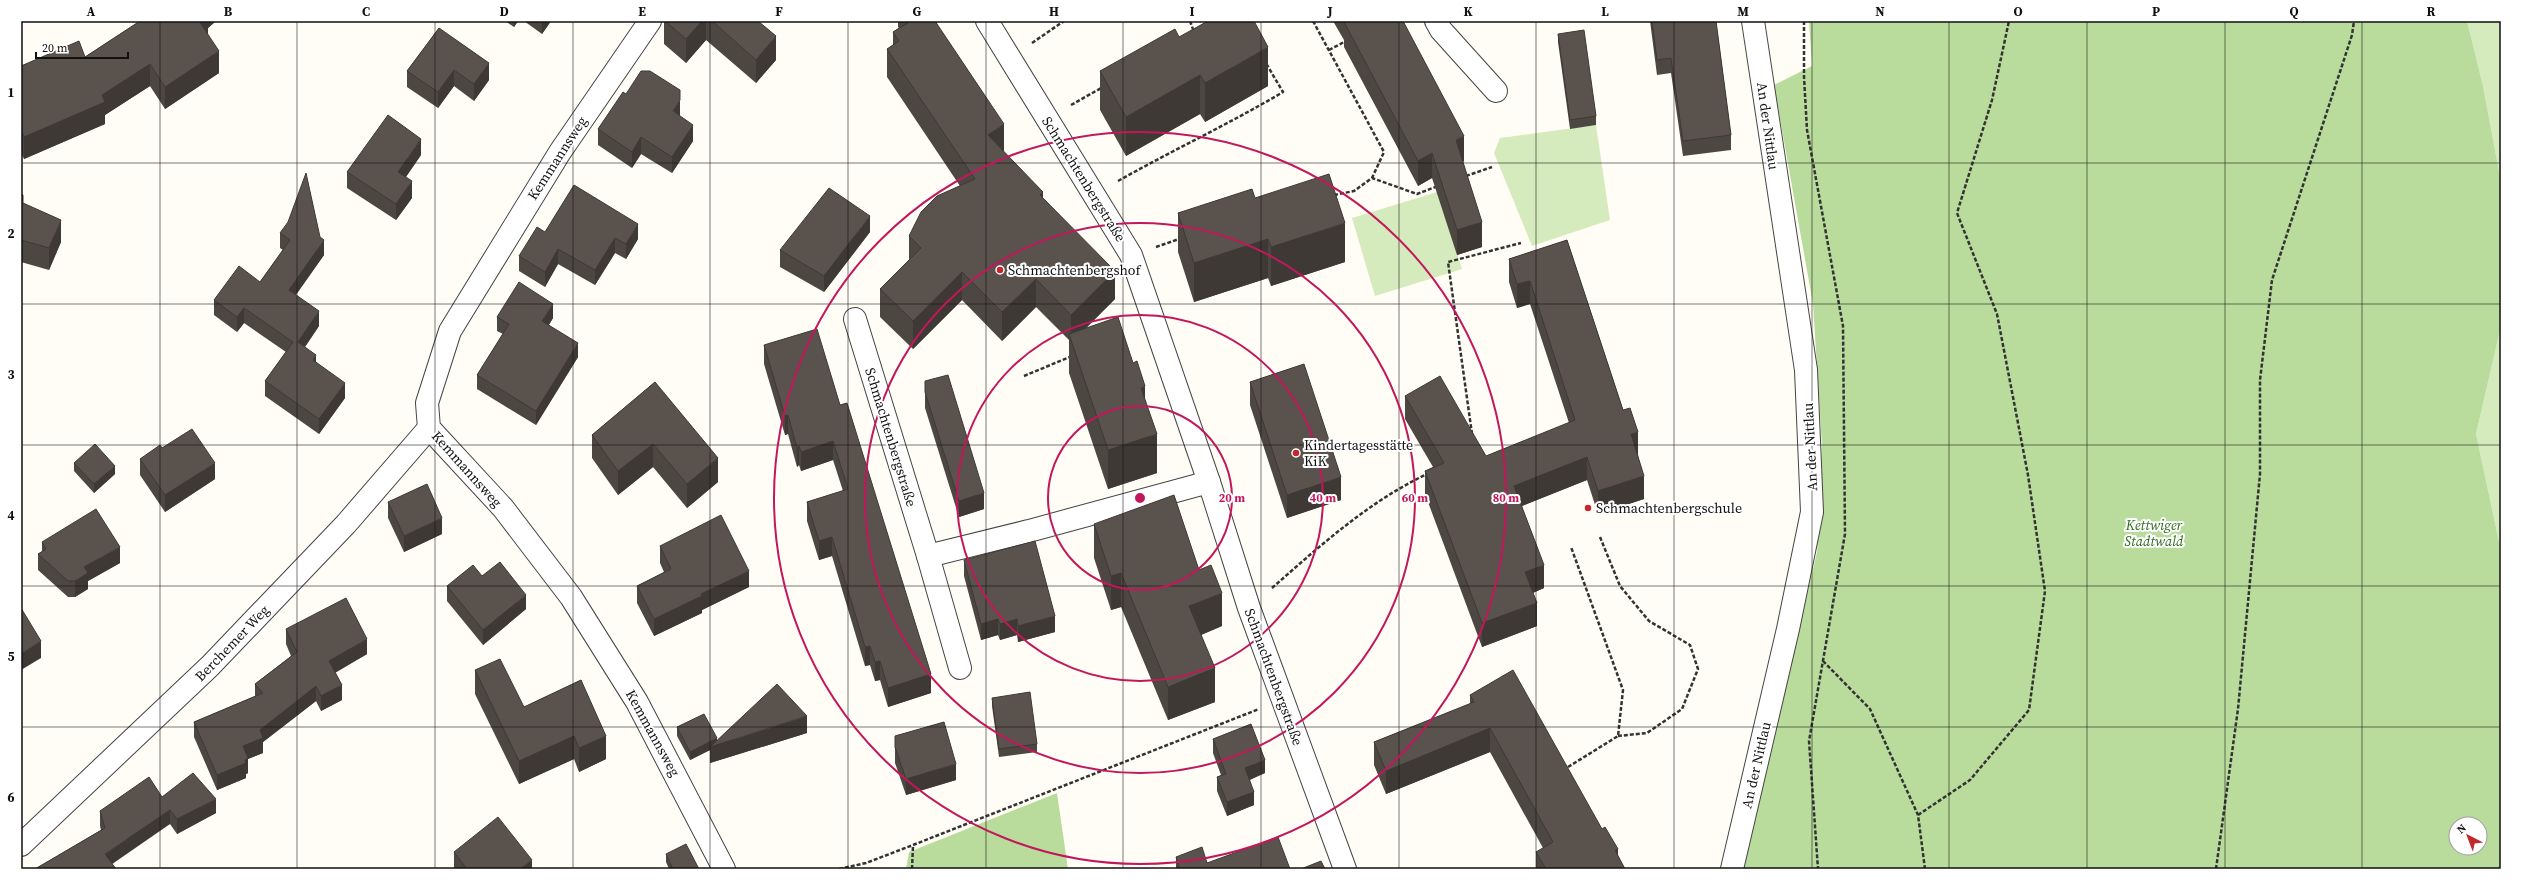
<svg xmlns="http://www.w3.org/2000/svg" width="2522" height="890" font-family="'Source Serif 4',serif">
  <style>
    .green { fill: #d5ebbd }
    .forest { fill: #b9dc9c; fill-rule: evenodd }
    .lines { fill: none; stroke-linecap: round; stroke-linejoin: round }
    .minor-casing { stroke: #444; stroke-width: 24 }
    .path { stroke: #333; stroke-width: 2.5; stroke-dasharray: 4 2; stroke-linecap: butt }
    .minor { stroke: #fff; stroke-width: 22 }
    .wall { fill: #4d4742 }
    .shaded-wall { fill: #3f3936 }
    .building { fill: #5a524d; stroke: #3f3936 }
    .grid { fill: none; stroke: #111; stroke-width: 1; stroke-opacity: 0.55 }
    .ring { fill: none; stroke: #c2185b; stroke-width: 2 }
    .poi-dot { fill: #c4262e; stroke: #fff; stroke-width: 1.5 }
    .labels { text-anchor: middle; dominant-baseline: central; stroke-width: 4; stroke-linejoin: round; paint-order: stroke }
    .street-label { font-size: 14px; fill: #111; stroke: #fff }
    .poi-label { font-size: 14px; fill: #111; stroke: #fff; text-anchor: start }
    .park-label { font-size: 14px; font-style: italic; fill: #2f6b1f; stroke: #fff }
    .centre { fill: #c2185b; stroke: #fff; stroke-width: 2 }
    .ring-label { font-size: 12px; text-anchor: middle; font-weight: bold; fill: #c2185b; stroke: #fff; stroke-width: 4; stroke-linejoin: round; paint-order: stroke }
    .neatline { fill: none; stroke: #111; stroke-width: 1.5 }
    .grid-label { font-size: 13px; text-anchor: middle; font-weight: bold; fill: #111 }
  </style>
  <rect width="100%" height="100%" fill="#fffdf5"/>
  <g class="green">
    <polygon points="2467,21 2501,21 2501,182 2483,86"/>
    <polygon points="1596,125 1610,220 1532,246 1494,153 1500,138"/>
    <polygon points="1437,192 1462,269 1375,296 1352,218"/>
    <polygon points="2501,326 2501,551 2476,434"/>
  </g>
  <g class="forest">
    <path d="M1809,21H2467L2483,86L2501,182V326L2476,434L2501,551V869H1743L1817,552L1822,445L1813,304L1774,85L1812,66ZM2456,824H2480V848H2456Z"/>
    <polygon points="1057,793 1068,869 906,869 909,852"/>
  </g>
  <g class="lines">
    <g class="minor-casing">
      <g id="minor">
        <polyline points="650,21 560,152 450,331 427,403 429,428 503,508 571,597 637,702 724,869"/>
        <polyline points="987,21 1131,255 1209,482 1249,608 1345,869"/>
        <polyline points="1436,21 1441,30 1496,91"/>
        <polyline points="855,319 928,556 960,668"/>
        <polyline points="928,556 1029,531 1209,482"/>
        <polyline points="21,845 210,666 346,524 429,428"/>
        <polyline points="1732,869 1788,629 1812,512 1806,370 1753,21"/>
      </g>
    </g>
    <g class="path">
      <polyline points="1190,21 1194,32"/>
      <polyline points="1313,21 1384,152 1372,178"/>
      <polyline points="1804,21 1804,77 1807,130 1843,326 1845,534 1809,741 1818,869"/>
      <polyline points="1032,43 1064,21"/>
      <polyline points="1329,50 1346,41"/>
      <polyline points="1071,105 1103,87"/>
      <polyline points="1466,176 1492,167"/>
      <path d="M1118,181C1173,150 1229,124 1283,92L1267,65"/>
      <polyline points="1334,195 1354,191 1372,178 1417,194 1438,186"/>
      <polyline points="1156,247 1179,239"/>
      <polyline points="1024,376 1072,356"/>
      <polyline points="1472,434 1448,262 1521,243"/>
      <polyline points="1600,537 1620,586 1649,621 1690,645 1698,669 1682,709 1647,733 1618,736"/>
      <path d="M1272,588C1320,546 1368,502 1427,474"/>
      <polyline points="1823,661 1870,709 1918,815 1925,869"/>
      <polyline points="1568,767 1618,736 1623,690 1571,547"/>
      <polyline points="1918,815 1970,780 2029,710 2045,591 2028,475 1997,314 1957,213 1992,100 2009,21"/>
      <polyline points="839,869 866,863 913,845 1259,709"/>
      <polyline points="912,869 913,846"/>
      <polyline points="2216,869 2238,709 2260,474 2260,380 2272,280 2352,35 2354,21"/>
    </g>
    <use href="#minor" class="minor"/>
  </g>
  <g class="wall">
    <polygon points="140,21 216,21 208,28 208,34 219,73 165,109 150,86 105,115 105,124 24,159 21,153 21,66 85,57"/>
    <polygon points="505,21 518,21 514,27"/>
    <polygon points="524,21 551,21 542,34"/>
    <polygon points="664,21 758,21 776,60 756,83 706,40 686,63 664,44"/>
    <polygon points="898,21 937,21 937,24 1004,152 1043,199 1115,299 1086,328 1145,400 1157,473 1108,489 1069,373 1069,340 1036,307 1002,341 962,300 913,349 880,317 880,289 909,260 909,236 960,186 887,77 887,49 893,45 893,32 899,28 898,27"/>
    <polygon points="1333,21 1403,21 1464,161 1463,162 1482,247 1457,255 1432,178 1418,186 1344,47 1344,40"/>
    <polygon points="1650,21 1716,21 1731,135 1731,150 1683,156 1671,73 1657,75"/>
    <polygon points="439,28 489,80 474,101 454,86 438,108 407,87 407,71"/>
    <polygon points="1558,34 1596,116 1596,125 1570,129 1558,42"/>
    <polygon points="1179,37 1268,86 1205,122 1200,114 1126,156 1100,110 1100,71"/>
    <polygon points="626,94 680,116 693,141 672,173 641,154 632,168 598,145 598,129"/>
    <polygon points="421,155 406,177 412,198 396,220 347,188 347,172"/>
    <polygon points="21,194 23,203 61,242 49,270 21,262"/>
    <polygon points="1255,198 1345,262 1271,286 1268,278 1194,302 1178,252 1178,213"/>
    <polygon points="545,232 638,239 626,259 615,253 595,285 558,264 545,287 519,271 519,256"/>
    <polygon points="870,232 824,292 780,267 780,250"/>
    <polygon points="280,233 324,255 296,295 319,326 305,347 316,362 345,398 319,434 265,396 265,381 286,352 244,323 237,332 214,315 214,300 260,282 283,250 280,248"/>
    <polygon points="1567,240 1638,455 1644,499 1598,514 1587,480 1522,506 1544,588 1533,593 1537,626 1482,647 1425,494 1425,471 1433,467 1405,419 1405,396 1486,456 1569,423 1530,304 1517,308 1509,282 1509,259"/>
    <polygon points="497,317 553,318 549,325 578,357 536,425 477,389 477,375 503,334 497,331"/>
    <polygon points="764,345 840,405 931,693 888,707 880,680 875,681 870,665 865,666 832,556 819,560 807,521 807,502 843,491 833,460 801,471 799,465 797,467 788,434 785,435 764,364"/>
    <polygon points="925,381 984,509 959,517 925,408"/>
    <polygon points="655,382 718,482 687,508 653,467 618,495 592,458 592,435"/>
    <polygon points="1250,382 1341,500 1287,518 1250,405"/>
    <polygon points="162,448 215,479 165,512 140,475 140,459"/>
    <polygon points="74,463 115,474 94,493 74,471"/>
    <polygon points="388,502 442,534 404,552 388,518"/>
    <polygon points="1094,524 1222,626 1201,635 1215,702 1168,720 1121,607 1111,610 1094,558"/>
    <polygon points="42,542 120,563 88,581 88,589 75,597 68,597 38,570 38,554 42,552"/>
    <polygon points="660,546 749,587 702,610 702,613 654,636 637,603 637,586 664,572 660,563"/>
    <polygon points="964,560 1055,632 1018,642 1017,635 1000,640 998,635 981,640 964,576"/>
    <polygon points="482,576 526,609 483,645 447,601 447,586"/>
    <polygon points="286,629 367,654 335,673 342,700 321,711 316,701 263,742 263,753 248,759 248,773 246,774 246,778 217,790 194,737 194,722 255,696 255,684 291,656 286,644"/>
    <polygon points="475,670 524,707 581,680 606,759 579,772 574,759 519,784 475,694"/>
    <polygon points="1470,695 1618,856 1625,869 1536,869 1536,852 1543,848 1490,752 1386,794 1374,765 1374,742 1470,704"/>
    <polygon points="992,698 1037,744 1037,752 999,757 992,706"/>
    <polygon points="677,727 717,741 807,733 710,763 710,750 690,760 677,736"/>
    <polygon points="895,736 956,780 906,795 895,763"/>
    <polygon points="1213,739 1265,773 1250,780 1254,805 1227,816 1217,791 1217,777 1221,775 1213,753"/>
    <polygon points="162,797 216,813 177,834 170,824 35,869 101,830 100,826 100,811"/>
    <polygon points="454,852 532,869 455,869 454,868"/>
    <polygon points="666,854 699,869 669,869 666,862"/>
    <polygon points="1176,857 1207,863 1290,869 1176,869"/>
  </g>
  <g class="shaded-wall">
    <polygon points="198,21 216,21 208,28 208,35"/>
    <polygon points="514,21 518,21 514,27"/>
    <polygon points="542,21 551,21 542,34"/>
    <polygon points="702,21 706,21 706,40 686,63 686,39"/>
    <polygon points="776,36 776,60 756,83 756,60"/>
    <polygon points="1268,47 1268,86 1205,122 1205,83"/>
    <polygon points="219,51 219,73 165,109 165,87"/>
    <polygon points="489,63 489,80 474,101 474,84"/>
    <polygon points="150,64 150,86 105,115 105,124 24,159 24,137 102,95"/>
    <polygon points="454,70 454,86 438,108 438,92"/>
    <polygon points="1200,75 1200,114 1126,156 1126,117"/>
    <polygon points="680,100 680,116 673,111"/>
    <polygon points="1004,124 1004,152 988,135"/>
    <polygon points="693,125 693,141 672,173 672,157"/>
    <polygon points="1464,136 1464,161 1456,165 1456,140"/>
    <polygon points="641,137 641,154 632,168 632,152"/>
    <polygon points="421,139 421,155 398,188 398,172"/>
    <polygon points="1432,153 1432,178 1418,186 1418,161"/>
    <polygon points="412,181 412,198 396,220 396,204"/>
    <polygon points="1043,192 1043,220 1040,195"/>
    <polygon points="870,216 870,232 824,292 824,276"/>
    <polygon points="61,220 61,242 49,270 49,248"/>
    <polygon points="1482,222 1482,247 1457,255 1457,230"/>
    <polygon points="1345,223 1345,262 1271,286 1271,247"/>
    <polygon points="638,224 638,239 626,259 626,244"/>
    <polygon points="615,238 615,253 595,285 595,270"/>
    <polygon points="1268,239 1268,278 1194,302 1194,263"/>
    <polygon points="324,240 324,255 289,304 289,290"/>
    <polygon points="558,249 558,264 545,287 545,272"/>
    <polygon points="1115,271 1115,299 1071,343 1071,315"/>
    <polygon points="962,272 962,300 913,349 913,321"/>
    <polygon points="1036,279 1036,307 1002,341 1002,312"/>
    <polygon points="1530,281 1530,304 1517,308 1517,284"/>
    <polygon points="553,304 553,318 542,335 542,321"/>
    <polygon points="244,308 244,323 237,332 237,317"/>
    <polygon points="319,311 319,326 298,357 298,342"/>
    <polygon points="578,343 578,357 536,425 536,411"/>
    <polygon points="316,355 316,370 313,360"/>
    <polygon points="345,383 345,398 319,434 319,419"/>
    <polygon points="1145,386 1145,425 1141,388"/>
    <polygon points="788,415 788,434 785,435 785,416"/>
    <polygon points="1638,432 1638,455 1631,457 1631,434"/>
    <polygon points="1157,434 1157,473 1108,489 1108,450"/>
    <polygon points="833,441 833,460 801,471 801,452"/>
    <polygon points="653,444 653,467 618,495 618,471"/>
    <polygon points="799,446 799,465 797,467 797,448"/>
    <polygon points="1587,457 1587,480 1514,509 1514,486"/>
    <polygon points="718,458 718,482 687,508 687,484"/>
    <polygon points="215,463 215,479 165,512 165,495"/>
    <polygon points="115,466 115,474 94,493 94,484"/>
    <polygon points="1644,476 1644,499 1598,514 1598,491"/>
    <polygon points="1341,477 1341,500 1287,518 1287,495"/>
    <polygon points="984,493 984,509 959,517 959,501"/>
    <polygon points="442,518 442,534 404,552 404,536"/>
    <polygon points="832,537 832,556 819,560 819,541"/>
    <polygon points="120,547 120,563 88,581 88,589 75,597 75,581 84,567"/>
    <polygon points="1544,565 1544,588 1525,596 1525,572"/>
    <polygon points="749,571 749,587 702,610 702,613 654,636 654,619 701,594"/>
    <polygon points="1121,573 1121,607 1111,610 1111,576"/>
    <polygon points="1222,593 1222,626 1189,640 1189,606"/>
    <polygon points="526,595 526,609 483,645 483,630"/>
    <polygon points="1537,603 1537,626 1482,647 1482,623"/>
    <polygon points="1055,616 1055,632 1018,642 1018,626"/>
    <polygon points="998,619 998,635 981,640 981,624"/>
    <polygon points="1017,619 1017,635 1000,640 1000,624"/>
    <polygon points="367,639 367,654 329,676 329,661"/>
    <polygon points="41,641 41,658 21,670 21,654"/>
    <polygon points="870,646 870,665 865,666 865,647"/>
    <polygon points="880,661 880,680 875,681 875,662"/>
    <polygon points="1215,668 1215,702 1168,720 1168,687"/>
    <polygon points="931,674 931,693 888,707 888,688"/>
    <polygon points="342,685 342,700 321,711 321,696"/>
    <polygon points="316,686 316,701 263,742 263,753 248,759 248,773 246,774 246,778 217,790 217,775 243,746 260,730"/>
    <polygon points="807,716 807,733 710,763 710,750 690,760 690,752 717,738 717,745"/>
    <polygon points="1490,728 1490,752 1386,794 1386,771"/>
    <polygon points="574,736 574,759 519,784 519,761"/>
    <polygon points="606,736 606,759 579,772 579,748"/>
    <polygon points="1265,760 1265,773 1245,781 1245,768"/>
    <polygon points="956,764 956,780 906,795 906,779"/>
    <polygon points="1254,792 1254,805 1227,816 1227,802"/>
    <polygon points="216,799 216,813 177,834 177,819"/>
    <polygon points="170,810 170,824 105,869 105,854"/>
    <polygon points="1618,849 1618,869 1615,850"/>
    <polygon points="532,860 532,869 520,869"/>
  </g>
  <g class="building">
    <polygon points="140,21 199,21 219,51 165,87 150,64 102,95 105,102 24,137 21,131 21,66 79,41 85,57"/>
    <polygon points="665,21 702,21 686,39"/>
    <polygon points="712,21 758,21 776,36 756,60"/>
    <polygon points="911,21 935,21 1004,124 988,135 1043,192 1040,195 1115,271 1071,315 1036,279 1002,312 962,272 913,321 880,289 921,248 909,236 921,212 937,196 975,179 887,49 899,41 893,32"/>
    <polygon points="1208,21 1254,21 1268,47 1205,83 1200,75 1126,117 1100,71 1175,29 1179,37"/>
    <polygon points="1345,21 1403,21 1464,136 1456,140 1482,222 1457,230 1432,153 1418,161 1344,22"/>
    <polygon points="1652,21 1716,21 1731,135 1683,141 1671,58 1657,60"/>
    <polygon points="439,28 489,63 474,84 454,70 438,92 407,71"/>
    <polygon points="1584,30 1596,116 1570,120 1558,34"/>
    <polygon points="641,71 650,71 680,90 680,100 673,111 693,125 672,157 641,137 632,152 598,129 623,92 626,94"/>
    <polygon points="388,115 421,139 398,172 412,181 396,204 347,172"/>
    <polygon points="306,173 320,237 324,240 289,290 319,311 298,342 316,355 313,360 345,383 319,419 265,381 293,342 244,308 237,317 214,300 239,266 260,282 290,240 280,233 288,222"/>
    <polygon points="1329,174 1345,223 1271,247 1268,239 1194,263 1178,213 1252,189 1255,198"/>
    <polygon points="574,185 638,224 626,244 615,238 595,270 558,249 545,272 519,256 537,227 545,232"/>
    <polygon points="829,188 870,216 824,276 780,250"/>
    <polygon points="21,194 23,195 23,203 61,220 49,248 21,240"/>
    <polygon points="1567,240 1623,410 1630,408 1638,432 1631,434 1644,476 1598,491 1587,457 1514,486 1544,565 1525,572 1537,603 1482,623 1425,471 1444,463 1405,396 1440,376 1486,456 1575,420 1530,281 1517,284 1509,259"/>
    <polygon points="519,282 553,304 542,321 578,343 536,411 477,375 509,324 497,317"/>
    <polygon points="1118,317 1133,363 1137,361 1145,386 1141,388 1157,434 1108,450 1069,334"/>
    <polygon points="817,329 840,405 847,403 931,674 888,688 880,661 875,662 870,646 865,647 832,537 819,541 807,502 848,489 833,441 801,452 799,446 797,448 788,415 785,416 764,345"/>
    <polygon points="1304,364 1341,477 1287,495 1250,382"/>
    <polygon points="948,375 984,493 959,501 925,392 925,381"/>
    <polygon points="655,382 718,458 687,484 653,444 618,471 592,435"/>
    <polygon points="192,429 215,463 165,495 140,459 160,445 162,448"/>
    <polygon points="95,444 115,466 94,484 74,463"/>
    <polygon points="427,484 442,518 404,536 388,502"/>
    <polygon points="1174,495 1199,570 1211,565 1222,593 1189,606 1215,668 1168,687 1121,573 1111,576 1094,524"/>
    <polygon points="96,509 120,547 84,567 88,573 75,581 68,581 38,554 46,549 42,542"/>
    <polygon points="721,515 749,571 701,594 702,596 654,619 637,586 671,569 660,546"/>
    <polygon points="1035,541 1055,616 1018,626 1017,619 1000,624 998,619 981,624 964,560"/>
    <polygon points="500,562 526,595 483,630 447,586 473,565 482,576"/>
    <polygon points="346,598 367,639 329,661 342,685 321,696 316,686 260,730 263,738 243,746 248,758 245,760 246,763 217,775 194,722 263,693 255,684 297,652 286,629"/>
    <polygon points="21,608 41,641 21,654"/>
    <polygon points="500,659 524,707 581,680 606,736 579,748 574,736 519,761 475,670"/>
    <polygon points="1513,670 1602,829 1605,827 1618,849 1615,850 1625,869 1546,869 1536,852 1553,842 1490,728 1386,771 1374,742 1474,702 1470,695"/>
    <polygon points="777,684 807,716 710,747"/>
    <polygon points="1030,692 1037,744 999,749 992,698"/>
    <polygon points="704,714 717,738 690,752 677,727"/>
    <polygon points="944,722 956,764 906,779 895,747 895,736"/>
    <polygon points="1251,724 1265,760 1245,768 1254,792 1227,802 1217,777 1226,774 1213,739"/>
    <polygon points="193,773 216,799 177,819 170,810 105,854 116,869 35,869 105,828 100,811 149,777 162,797"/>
    <polygon points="498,817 532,860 520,869 467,869 454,852"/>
    <polygon points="1278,837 1290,869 1180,869 1176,857 1202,847 1207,863"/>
    <polygon points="686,844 699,869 673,869 666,854"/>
    <polygon points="1321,861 1325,869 1301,869"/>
  </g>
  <path class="grid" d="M160,21V869M297,21V869M435,21V869M573,21V869M710,21V869M848,21V869M986,21V869M1123,21V869M1261,21V869M1399,21V869M1536,21V869M1674,21V869M1812,21V869M1949,21V869M2087,21V869M2225,21V869M2362,21V869M21,163H2501M21,304H2501M21,445H2501M21,586H2501M21,727H2501"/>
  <g class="ring">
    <circle cx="1140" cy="498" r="92"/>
    <circle cx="1140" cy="498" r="183"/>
    <circle cx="1140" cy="498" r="275"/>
    <circle cx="1140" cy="498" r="366"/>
  </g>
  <g class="poi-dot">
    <circle cx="1000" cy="270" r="4"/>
    <circle cx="1296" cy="453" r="4"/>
    <circle cx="1588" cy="508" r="4"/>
  </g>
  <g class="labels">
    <g class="street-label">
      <text transform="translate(1768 126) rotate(82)">An der Nittlau</text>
      <text transform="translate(557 158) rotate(-57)">Kemmannsweg</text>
      <text transform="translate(1084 179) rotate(58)">Schmachtenbergstraße</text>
      <text transform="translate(891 437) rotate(73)">Schmachtenbergstraße</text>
      <text transform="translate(1810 447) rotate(-93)">An der Nittlau</text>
      <text transform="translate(467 469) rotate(48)">Kemmannsweg</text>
      <text transform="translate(232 643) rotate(-46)">Berchemer Weg</text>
      <text transform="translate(1274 677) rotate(70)">Schmachtenbergstraße</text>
      <text transform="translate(653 733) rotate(61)">Kemmannsweg</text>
      <text transform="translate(1756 765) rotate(-77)">An der Nittlau</text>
    </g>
    <g class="poi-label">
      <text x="1008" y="270">Schmachtenbergshof</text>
      <text x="1304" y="445">Kindertagesstätte<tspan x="1304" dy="16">KiK</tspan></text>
      <text x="1596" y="508">Schmachtenbergschule</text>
    </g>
    <g class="park-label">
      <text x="2154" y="525">Kettwiger<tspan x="2154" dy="16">Stadtwald</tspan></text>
    </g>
  </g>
  <circle cx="1140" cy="498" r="6" class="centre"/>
  <g class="ring-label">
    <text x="1232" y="502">20 m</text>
    <text x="1323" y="502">40 m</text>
    <text x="1415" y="502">60 m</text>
    <text x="1506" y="502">80 m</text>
  </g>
  <rect width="2522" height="890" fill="none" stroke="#ffffff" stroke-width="44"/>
  <g transform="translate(2468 836) rotate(318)"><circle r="19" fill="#ffffff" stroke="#a0a0a0"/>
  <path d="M0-3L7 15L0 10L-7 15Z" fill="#c4262e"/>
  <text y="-6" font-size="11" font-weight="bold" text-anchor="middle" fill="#111111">N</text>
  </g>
  <path d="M36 52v6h92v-6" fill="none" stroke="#111111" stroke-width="2"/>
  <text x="42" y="52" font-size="12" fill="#111111" stroke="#ffffff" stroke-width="3" paint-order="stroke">20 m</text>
  <rect x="22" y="22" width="2478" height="846" class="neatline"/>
  <g class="grid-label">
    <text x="91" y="16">A</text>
    <text x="228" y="16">B</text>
    <text x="366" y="16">C</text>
    <text x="504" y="16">D</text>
    <text x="642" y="16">E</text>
    <text x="779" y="16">F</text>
    <text x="917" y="16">G</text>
    <text x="1054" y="16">H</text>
    <text x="1192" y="16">I</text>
    <text x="1330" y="16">J</text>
    <text x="1468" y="16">K</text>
    <text x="1605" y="16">L</text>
    <text x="1743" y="16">M</text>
    <text x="1880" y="16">N</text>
    <text x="2018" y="16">O</text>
    <text x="2156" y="16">P</text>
    <text x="2294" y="16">Q</text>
    <text x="2431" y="16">R</text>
    <text x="11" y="97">1</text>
    <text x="11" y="238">2</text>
    <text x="11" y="379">3</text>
    <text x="11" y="520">4</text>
    <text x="11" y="661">5</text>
    <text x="11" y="802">6</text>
  </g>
</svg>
